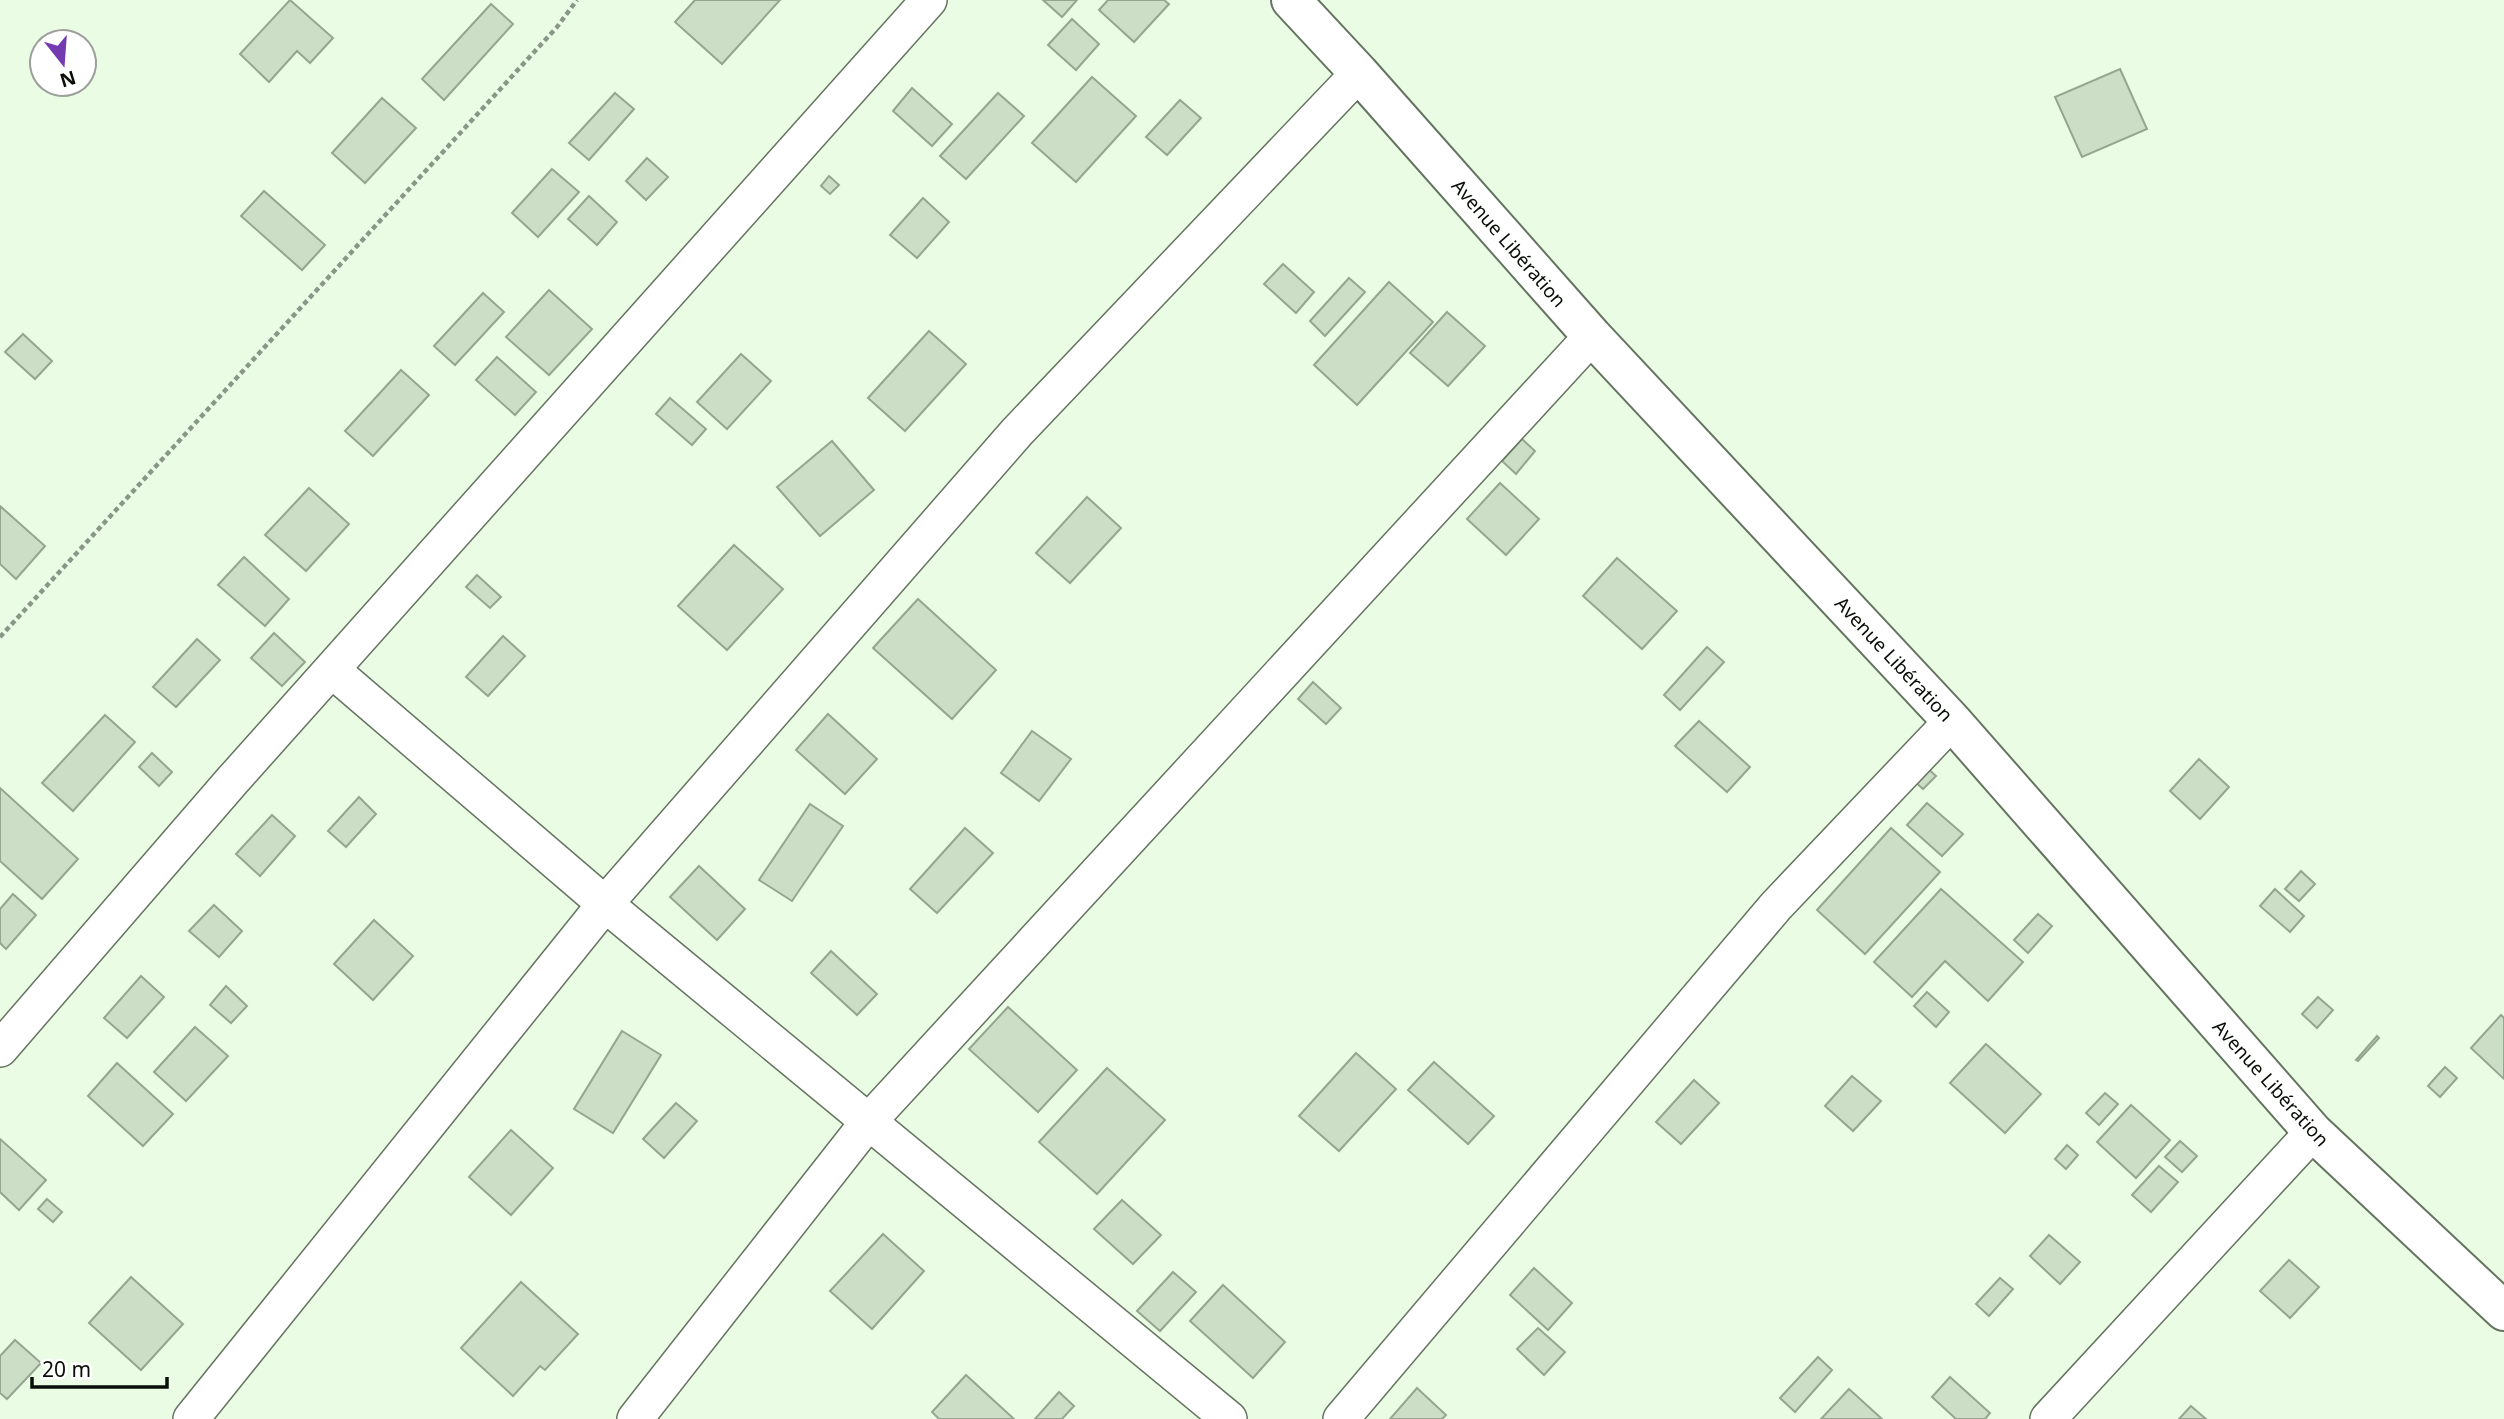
<svg xmlns="http://www.w3.org/2000/svg" width="2504" height="1419" font-family="'Noto Sans',sans-serif">
  <style>
    .building { fill: #cddec7; stroke: #95a58f; stroke-width: 2 }
    .lines { fill: none; stroke-linecap: round; stroke-linejoin: round }
    .minor-casing { stroke: #657460; stroke-width: 38 }
    .tertiary-casing { stroke: #657460; stroke-width: 42 }
    .path { stroke: #8a9686; stroke-width: 4.5; stroke-dasharray: 5 3.5; stroke-linecap: butt }
    .minor { stroke: #fff; stroke-width: 35 }
    .tertiary { stroke: #fff; stroke-width: 38 }
    .labels { text-anchor: middle; dominant-baseline: central; stroke-width: 5; stroke-linejoin: round; paint-order: stroke }
    .street-label { font-size: 19px; fill: #090e07; stroke: #fff }
  </style>
  <rect width="100%" height="100%" fill="#ebfce5"/>
  <g class="building">
    <polygon points="290,0 333,38 310,63 297,51 269,82 240,54"/>
    <polygon points="695,0 780,0 722,64 675,22"/>
    <polygon points="1043,0 1077,0 1062,17"/>
    <polygon points="1108,0 1164,0 1169,4 1134,42 1099,10"/>
    <polygon points="491,4 513,24 444,100 422,79"/>
    <polygon points="1072,19 1099,44 1076,70 1048,45"/>
    <polygon points="2120,69 2147,129 2082,157 2055,97"/>
    <polygon points="1092,77 1136,116 1076,182 1032,143"/>
    <polygon points="912,88 952,124 932,146 893,111"/>
    <polygon points="615,93 634,109 589,160 569,143"/>
    <polygon points="998,93 1024,116 966,179 940,156"/>
    <polygon points="382,98 416,128 365,183 332,153"/>
    <polygon points="1180,100 1201,118 1167,155 1146,137"/>
    <polygon points="647,158 668,177 646,200 626,181"/>
    <polygon points="552,169 579,192 538,237 512,213"/>
    <polygon points="829,176 839,185 830,194 821,186"/>
    <polygon points="264,191 325,245 302,270 241,216"/>
    <polygon points="589,196 617,222 597,245 568,219"/>
    <polygon points="923,198 949,222 917,258 890,235"/>
    <polygon points="1283,264 1314,292 1296,313 1264,284"/>
    <polygon points="1349,278 1365,292 1325,336 1310,321"/>
    <polygon points="1389,282 1433,322 1357,405 1314,365"/>
    <polygon points="549,290 592,329 549,375 506,337"/>
    <polygon points="483,293 504,312 455,365 434,346"/>
    <polygon points="1447,312 1485,346 1448,386 1410,353"/>
    <polygon points="929,331 966,364 905,431 868,398"/>
    <polygon points="23,334 52,361 35,379 5,352"/>
    <polygon points="741,354 771,381 727,429 697,402"/>
    <polygon points="497,357 536,392 515,415 476,380"/>
    <polygon points="401,370 429,395 373,456 345,431"/>
    <polygon points="670,398 706,429 692,445 656,414"/>
    <polygon points="1522,439 1535,451 1516,474 1502,461"/>
    <polygon points="832,441 874,490 820,536 777,487"/>
    <polygon points="1500,483 1539,519 1506,555 1467,519"/>
    <polygon points="309,488 349,524 306,571 265,535"/>
    <polygon points="1087,497 1121,528 1070,583 1036,553"/>
    <polygon points="0,506 45,546 16,579 0,564"/>
    <polygon points="734,545 783,589 727,650 678,606"/>
    <polygon points="244,557 289,599 265,626 218,585"/>
    <polygon points="1617,558 1677,611 1642,649 1583,596"/>
    <polygon points="477,575 501,597 490,608 466,587"/>
    <polygon points="918,599 996,670 952,719 873,648"/>
    <polygon points="274,633 305,662 282,686 251,658"/>
    <polygon points="503,636 525,656 488,696 466,677"/>
    <polygon points="197,639 220,660 176,707 153,687"/>
    <polygon points="1707,647 1724,662 1680,710 1664,695"/>
    <polygon points="1313,682 1341,708 1326,724 1298,699"/>
    <polygon points="828,714 877,759 845,794 796,750"/>
    <polygon points="105,715 135,742 73,811 42,783"/>
    <polygon points="1699,721 1750,767 1727,792 1675,746"/>
    <polygon points="1032,731 1071,759 1039,801 1001,773"/>
    <polygon points="152,753 172,772 159,786 139,767"/>
    <polygon points="2199,759 2229,787 2200,819 2170,791"/>
    <polygon points="1925,766 1936,776 1923,789 1912,779"/>
    <polygon points="0,788 78,859 42,899 0,861"/>
    <polygon points="359,797 376,814 346,847 328,831"/>
    <polygon points="1927,803 1963,834 1942,856 1907,825"/>
    <polygon points="810,804 843,826 792,901 759,880"/>
    <polygon points="272,815 295,836 260,876 236,854"/>
    <polygon points="965,828 993,853 937,913 910,889"/>
    <polygon points="1891,828 1940,872 1865,954 1817,910"/>
    <polygon points="699,866 745,909 717,940 670,897"/>
    <polygon points="2301,871 2315,884 2299,901 2285,889"/>
    <polygon points="1941,889 2023,962 1988,1001 1945,961 1912,997 1874,962"/>
    <polygon points="2275,889 2304,916 2290,932 2260,906"/>
    <polygon points="13,894 36,915 6,949 0,943 0,909"/>
    <polygon points="214,905 242,931 219,957 189,931"/>
    <polygon points="2038,914 2052,926 2028,953 2014,940"/>
    <polygon points="374,920 413,956 373,1000 334,964"/>
    <polygon points="831,951 877,994 857,1015 811,973"/>
    <polygon points="141,976 164,997 127,1038 104,1018"/>
    <polygon points="226,986 247,1006 231,1023 210,1005"/>
    <polygon points="1927,992 1949,1012 1936,1027 1914,1006"/>
    <polygon points="2318,997 2333,1010 2317,1028 2302,1014"/>
    <polygon points="1008,1007 1077,1070 1038,1112 969,1049"/>
    <polygon points="2501,1015 2504,1018 2504,1079 2471,1048"/>
    <polygon points="195,1027 228,1056 186,1101 154,1072"/>
    <polygon points="622,1031 661,1055 613,1133 574,1109"/>
    <polygon points="2377,1036 2379,1038 2358,1061 2356,1060"/>
    <polygon points="1986,1044 2041,1094 2005,1133 1950,1083"/>
    <polygon points="1356,1053 1396,1089 1339,1151 1299,1116"/>
    <polygon points="1434,1062 1494,1116 1468,1144 1408,1090"/>
    <polygon points="117,1063 173,1114 143,1146 88,1096"/>
    <polygon points="2445,1067 2457,1078 2440,1097 2428,1086"/>
    <polygon points="1107,1068 1165,1120 1097,1194 1039,1142"/>
    <polygon points="1852,1076 1881,1101 1853,1131 1825,1106"/>
    <polygon points="1694,1080 1719,1103 1681,1144 1656,1122"/>
    <polygon points="2105,1093 2118,1104 2099,1125 2086,1113"/>
    <polygon points="676,1103 697,1121 664,1158 643,1139"/>
    <polygon points="2131,1105 2170,1140 2136,1178 2097,1142"/>
    <polygon points="511,1130 553,1168 511,1215 469,1177"/>
    <polygon points="0,1139 46,1180 19,1210 0,1192"/>
    <polygon points="2180,1141 2197,1156 2182,1172 2165,1157"/>
    <polygon points="2067,1145 2078,1155 2066,1169 2055,1159"/>
    <polygon points="2159,1166 2178,1182 2151,1212 2132,1195"/>
    <polygon points="47,1199 62,1212 53,1222 38,1209"/>
    <polygon points="1122,1200 1161,1235 1133,1264 1094,1229"/>
    <polygon points="883,1234 924,1271 872,1329 830,1291"/>
    <polygon points="2049,1235 2080,1262 2060,1284 2030,1256"/>
    <polygon points="2289,1260 2319,1287 2290,1318 2260,1291"/>
    <polygon points="1534,1268 1572,1303 1548,1330 1510,1295"/>
    <polygon points="1173,1272 1196,1292 1160,1331 1137,1311"/>
    <polygon points="131,1277 183,1324 141,1370 89,1323"/>
    <polygon points="2000,1278 2013,1289 1989,1316 1976,1304"/>
    <polygon points="521,1282 578,1334 545,1370 540,1366 513,1396 461,1348"/>
    <polygon points="1223,1285 1285,1342 1253,1378 1190,1321"/>
    <polygon points="1538,1328 1565,1352 1544,1375 1517,1349"/>
    <polygon points="15,1340 41,1363 7,1399 0,1393 0,1356"/>
    <polygon points="1818,1357 1832,1370 1795,1412 1780,1398"/>
    <polygon points="966,1375 1014,1419 939,1419 932,1412"/>
    <polygon points="1950,1377 1990,1413 1985,1419 1956,1419 1932,1397"/>
    <polygon points="1417,1388 1446,1415 1442,1419 1390,1419"/>
    <polygon points="1849,1389 1882,1419 1821,1419"/>
    <polygon points="1059,1392 1074,1406 1062,1419 1035,1419"/>
    <polygon points="2191,1406 2206,1419 2179,1419"/>
  </g>
  <g class="lines">
    <g class="minor-casing">
      <g id="minor">
        <polyline points="332,670 605,904 1229,1419"/>
        <polyline points="0,1049 231,782 929,0"/>
        <polyline points="191,1419 605,904 1017,432 1359,73"/>
        <polyline points="635,1419 869,1121 1592,336"/>
        <polyline points="1341,1419 1776,906 1952,721"/>
        <polyline points="2048,1419 2313,1132"/>
      </g>
    </g>
    <g class="tertiary-casing">
      <polyline id="tertiary" points="1291,0 1359,73 1592,336 1952,721 2313,1132 2504,1311"/>
    </g>
    <polyline class="path" points="0,637 557,27 577,0"/>
    <use href="#minor" class="minor"/>
    <use href="#tertiary" class="tertiary"/>
  </g>
  <g class="labels">
    <g class="street-label">
      <text transform="translate(1509 243) rotate(49)">Avenue Libération</text>
      <text transform="translate(1894 659) rotate(47)">Avenue Libération</text>
      <text transform="translate(2271 1083) rotate(48)">Avenue Libération</text>
    </g>
  </g>
  <g transform="translate(63 63) rotate(163)"><circle r="33" fill="#ffffff" stroke="#9d9f9c" stroke-width="2"/>
  <path d="M0-5L12 26L0 18L-12 26Z" fill="#743bb1"/>
  <text y="-10" font-size="19" font-weight="bold" text-anchor="middle" fill="#090e07">N</text>
  </g>
  <path d="M32 1377v10h135v-10" fill="none" stroke="#090e07" stroke-width="3.5"/>
  <text x="42" y="1377" font-size="21" fill="#090e07" stroke="#ffffff" stroke-width="5" paint-order="stroke">20 m</text>
</svg>
